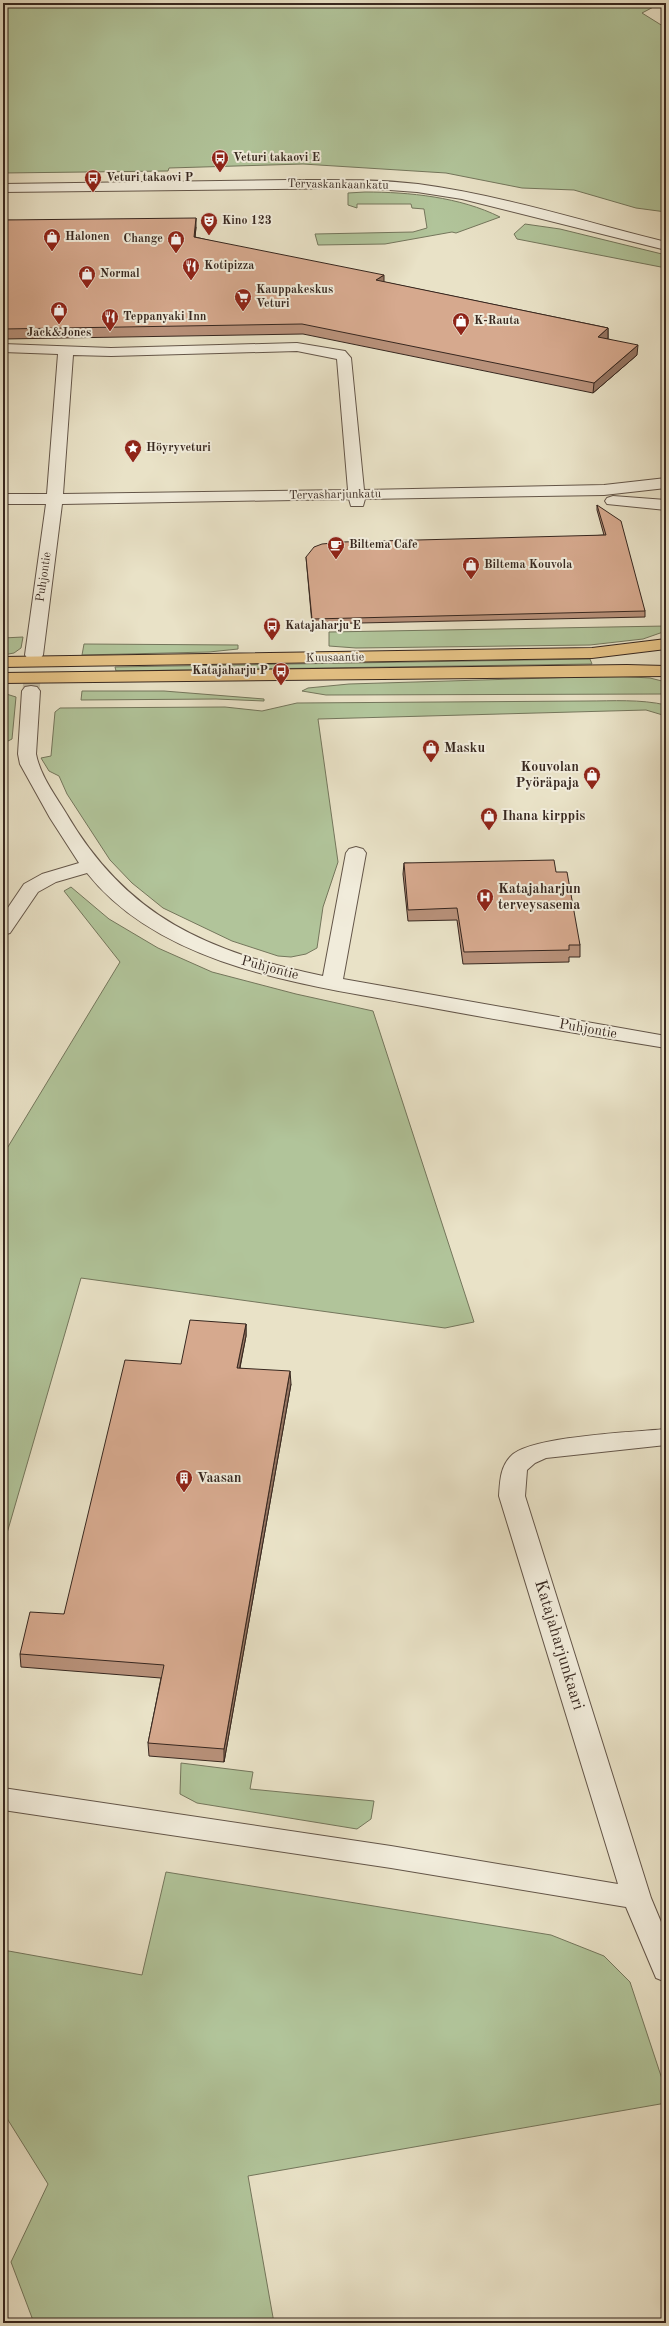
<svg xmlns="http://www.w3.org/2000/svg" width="669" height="2326" font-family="'Old Standard TT',serif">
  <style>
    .green { fill: #b1c49a; stroke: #74765c }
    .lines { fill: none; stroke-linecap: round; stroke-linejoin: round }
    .minor-tunnel { stroke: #c5bda5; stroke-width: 17; stroke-dasharray: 17 8; stroke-linecap: butt }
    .minor-casing { stroke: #645649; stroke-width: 2 }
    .major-casing { stroke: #37271f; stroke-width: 2 }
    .minor { fill: #f1ecdb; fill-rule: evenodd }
    .major { fill: #e4c184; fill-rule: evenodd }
    .wall { fill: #b8917a; stroke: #37271f }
    .shaded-wall { fill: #967663; stroke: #37271f }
    .building { fill: #d6a98e; stroke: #37271f }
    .labels { text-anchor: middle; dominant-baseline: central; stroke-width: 4; stroke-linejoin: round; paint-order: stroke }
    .far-poi-label { font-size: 12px; font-weight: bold; fill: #37271f; stroke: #f1ecdb; text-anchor: start }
    .far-street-label { font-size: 12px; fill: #37271f; stroke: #f1ecdb }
    .poi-label { font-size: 14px; font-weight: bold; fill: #37271f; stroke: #f1ecdb; text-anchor: start }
    .street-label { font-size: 14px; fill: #37271f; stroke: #f1ecdb }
    .near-street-label { font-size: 17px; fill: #37271f; stroke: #f1ecdb }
  </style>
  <rect width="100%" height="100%" fill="#e9e2c7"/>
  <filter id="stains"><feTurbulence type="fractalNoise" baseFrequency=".005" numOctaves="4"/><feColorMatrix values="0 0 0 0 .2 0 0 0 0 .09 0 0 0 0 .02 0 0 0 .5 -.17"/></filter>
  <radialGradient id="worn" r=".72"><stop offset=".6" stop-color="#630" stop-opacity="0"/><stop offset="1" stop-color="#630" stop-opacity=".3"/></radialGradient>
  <g class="green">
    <polygon points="3,3 661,3 642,13 666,28 666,212 636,208 574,190 522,188 446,173 303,164 169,168 168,171 3,173"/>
    <path d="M365,192C409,192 460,197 500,217L456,233L452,232L385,244L318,245L315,234L413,232L427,228L424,209L412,208L411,204H357V208L348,205V193Z"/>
    <polygon points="525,224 560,229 666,255 666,268 517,239 514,234"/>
    <polygon points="666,626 666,631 643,639 590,645 356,648 329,646 329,632"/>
    <polygon points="23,637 21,648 14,653 3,655 3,638"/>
    <polygon points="84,644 238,645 238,649 209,652 82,655"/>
    <polygon points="590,659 592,664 116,671 115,667"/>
    <polygon points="614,676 650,678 666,682 666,694 326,695 302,691 308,688 349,684"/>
    <polygon points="82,691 164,691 264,699 264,701 216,699 81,700"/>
    <polygon points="3,693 16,697 12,739 8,741 3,738"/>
    <path d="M587,701C613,701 640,699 666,705V716L646,710L318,719L338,862L323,907L317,948L306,954L291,957L278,956L232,941L163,908L132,883L110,860L67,794L59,776L49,771L41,758L51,756L55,712L60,708L225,707L262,711L297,703Z"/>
    <polygon points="71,887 109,919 158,948 212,972 296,994 373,1011 474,1322 445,1328 81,1278 3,1547 3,1155 120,962 64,891"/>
    <polygon points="181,1763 253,1772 250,1789 374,1801 371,1819 357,1829 197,1803 180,1794"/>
    <polygon points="166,1872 551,1935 604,1956 630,1982 666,2091 666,2103 248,2176 274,2323 34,2323 11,2262 48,2184 3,2112 3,1950 142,1975"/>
  </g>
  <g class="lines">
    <polyline class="minor-tunnel" points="31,691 34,655"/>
    <g class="minor-casing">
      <g id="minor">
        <path d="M288,180C331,180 375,179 418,184C501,195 585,222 666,242V250L462,199L417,192L362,188L3,192V184Z"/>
        <path d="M297,343L345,351L351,358L364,490L604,485L666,478V488L604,495L365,499L363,506H351L349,499L62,504L43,655L40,659H28L25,655L46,504H3V494H47L58,354L3,352V344L111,348ZM297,351L337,359L348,490L63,494L73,355L111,356Z"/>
        <polygon points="613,496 666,500 666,510 607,504 605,501 607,498"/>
        <path d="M31,686L37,687L40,691L36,754C40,775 55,795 66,813C127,918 209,952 323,976L346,853L349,849L356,847L363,849L366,853L343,979L666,1036V1048C585,1035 503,1021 422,1006C310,985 163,969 87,873L56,882L38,892L10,933L3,935V915L24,884L42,874L79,863L50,818L20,764L18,754L22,691L25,687Z"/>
        <path d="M666,1429V1445L546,1458L535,1463L527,1470L525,1496L651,1898L666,1934V1982L656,1978L626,1907L391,1868L3,1810V1788L391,1846L618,1884L499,1496C500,1482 500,1467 511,1456C530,1436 635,1432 666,1429Z"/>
      </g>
    </g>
    <g class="major-casing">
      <g id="major">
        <polygon points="666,639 666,649 592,658 3,667 3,657 592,648"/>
        <polygon points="627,665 666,666 666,676 3,683 3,673"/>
      </g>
    </g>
    <use href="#minor" class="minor"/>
    <use href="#major" class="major"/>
  </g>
  <g class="wall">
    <polygon points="3,220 196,227 195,237 384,282 608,328 608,338 607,338 637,355 593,393 303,334 3,339"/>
    <polygon points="597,505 645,611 645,617 312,624 306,557 604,535 597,510"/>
    <polygon points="404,863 556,872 580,945 580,957 569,957 569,962 463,964 457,920 408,921 403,874"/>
    <polygon points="246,1324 246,1336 240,1368 291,1384 224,1762 149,1756 148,1743 161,1678 21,1667 20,1654 64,1614 181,1364"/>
  </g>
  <g class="shaded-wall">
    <polygon points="196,218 196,227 194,247 194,237"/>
    <polygon points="384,275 384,284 376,280"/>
    <polygon points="608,328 608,338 597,346 598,337"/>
    <polygon points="638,345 637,355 593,393 594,383"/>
    <polygon points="246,1324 246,1336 237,1381 237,1368"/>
    <polygon points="290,1371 291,1384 224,1762 224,1749"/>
  </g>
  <g class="building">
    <polygon points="196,218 194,237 384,275 376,280 608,328 598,337 638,345 594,383 302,324 3,329 3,220"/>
    <polygon points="597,505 621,521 645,611 312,619 306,557 314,547 322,544 342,542 606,535"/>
    <polygon points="554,860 556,872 567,872 580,945 569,945 569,950 464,952 457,908 408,910 404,863"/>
    <polygon points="190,1320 246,1324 237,1368 290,1371 224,1749 148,1743 164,1665 20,1654 30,1612 64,1614 125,1360 181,1364"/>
  </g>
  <defs>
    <g id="bus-pin" transform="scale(0.9)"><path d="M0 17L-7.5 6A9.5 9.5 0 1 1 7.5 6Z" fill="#8f2418" stroke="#f1ecdb"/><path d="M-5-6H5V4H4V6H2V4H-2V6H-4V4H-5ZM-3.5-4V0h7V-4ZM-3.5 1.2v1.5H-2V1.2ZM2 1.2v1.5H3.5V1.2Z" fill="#fff"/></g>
    <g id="theatre-pin" transform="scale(0.9)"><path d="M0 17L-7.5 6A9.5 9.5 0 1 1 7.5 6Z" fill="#8f2418" stroke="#f1ecdb"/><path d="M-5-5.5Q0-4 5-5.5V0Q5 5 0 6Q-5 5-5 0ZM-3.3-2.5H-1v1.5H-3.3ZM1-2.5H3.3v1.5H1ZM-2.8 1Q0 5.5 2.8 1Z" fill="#fff"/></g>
    <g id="shop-pin" transform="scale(0.9)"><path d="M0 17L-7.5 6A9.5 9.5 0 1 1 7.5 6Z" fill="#8f2418" stroke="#f1ecdb"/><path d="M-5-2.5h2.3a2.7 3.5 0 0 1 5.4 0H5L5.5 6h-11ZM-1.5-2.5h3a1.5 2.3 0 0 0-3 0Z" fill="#fff"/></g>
    <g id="restaurant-pin" transform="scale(0.9)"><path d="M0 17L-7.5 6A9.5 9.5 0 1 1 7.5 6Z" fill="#8f2418" stroke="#f1ecdb"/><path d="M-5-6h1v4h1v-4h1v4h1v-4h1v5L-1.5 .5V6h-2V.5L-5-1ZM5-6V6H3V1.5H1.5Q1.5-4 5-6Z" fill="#fff"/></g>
    <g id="supermarket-pin" transform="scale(0.9)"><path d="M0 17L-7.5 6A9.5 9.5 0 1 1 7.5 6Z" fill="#8f2418" stroke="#f1ecdb"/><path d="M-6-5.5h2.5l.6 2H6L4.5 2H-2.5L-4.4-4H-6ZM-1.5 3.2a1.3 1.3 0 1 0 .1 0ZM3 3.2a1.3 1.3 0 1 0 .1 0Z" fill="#fff"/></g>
    <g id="sight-pin" transform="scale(0.9)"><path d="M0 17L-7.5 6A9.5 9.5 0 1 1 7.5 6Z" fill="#8f2418" stroke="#f1ecdb"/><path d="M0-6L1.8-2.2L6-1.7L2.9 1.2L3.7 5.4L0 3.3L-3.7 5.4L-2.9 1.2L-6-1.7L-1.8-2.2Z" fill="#fff"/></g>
    <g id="cafe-pin" transform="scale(0.9)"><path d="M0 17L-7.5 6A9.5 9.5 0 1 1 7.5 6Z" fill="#8f2418" stroke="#f1ecdb"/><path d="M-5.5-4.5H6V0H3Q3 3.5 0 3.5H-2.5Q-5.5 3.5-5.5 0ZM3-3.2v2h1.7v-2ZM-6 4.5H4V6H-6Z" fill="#fff"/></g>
    <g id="hospital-pin" transform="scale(0.9)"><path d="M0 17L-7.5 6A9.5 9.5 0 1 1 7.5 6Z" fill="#8f2418" stroke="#f1ecdb"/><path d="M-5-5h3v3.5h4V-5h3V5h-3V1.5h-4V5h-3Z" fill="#fff"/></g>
    <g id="building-pin" transform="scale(0.9)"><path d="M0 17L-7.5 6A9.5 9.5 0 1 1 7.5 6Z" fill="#8f2418" stroke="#f1ecdb"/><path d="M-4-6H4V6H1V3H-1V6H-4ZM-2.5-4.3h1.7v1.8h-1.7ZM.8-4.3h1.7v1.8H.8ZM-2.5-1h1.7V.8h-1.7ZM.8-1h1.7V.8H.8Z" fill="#fff"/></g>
  </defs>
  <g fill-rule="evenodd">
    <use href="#bus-pin" x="220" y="158"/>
    <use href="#bus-pin" x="93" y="178"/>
    <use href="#theatre-pin" x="209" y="221"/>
    <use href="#shop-pin" x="52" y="237"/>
    <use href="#shop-pin" x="176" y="239"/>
    <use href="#restaurant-pin" x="191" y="266"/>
    <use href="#shop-pin" x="87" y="274"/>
    <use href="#supermarket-pin" x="243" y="297"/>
    <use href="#shop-pin" x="59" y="310"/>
    <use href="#restaurant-pin" x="110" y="317"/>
    <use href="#shop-pin" x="461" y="321"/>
    <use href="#sight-pin" x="133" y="448"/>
    <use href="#cafe-pin" x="336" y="545"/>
    <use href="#shop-pin" x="471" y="565"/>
    <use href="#bus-pin" x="272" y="626"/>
    <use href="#bus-pin" x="281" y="671"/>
    <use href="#shop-pin" x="431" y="748"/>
    <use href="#shop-pin" x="592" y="775"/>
    <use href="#shop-pin" x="489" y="816"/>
    <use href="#hospital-pin" x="485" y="897"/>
    <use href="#building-pin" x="184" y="1478"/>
  </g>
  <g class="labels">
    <g class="far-poi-label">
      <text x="233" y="158">Veturi takaovi E</text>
      <text x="106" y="178">Veturi takaovi P</text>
      <text x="222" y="221">Kino 123</text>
      <text x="65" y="237">Halonen</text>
      <text x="163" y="239" text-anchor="end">Change</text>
      <text x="204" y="266">Kotipizza</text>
      <text x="100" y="274">Normal</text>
      <text x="256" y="290">Kauppakeskus<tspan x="256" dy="14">Veturi</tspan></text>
      <text x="123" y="317">Teppanyaki Inn</text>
      <text x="474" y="321">K-Rauta</text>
      <text x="59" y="333" text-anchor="middle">Jack&amp;Jones</text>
      <text x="146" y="448">Höyryveturi</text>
      <text x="349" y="545">Biltema Cafe</text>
      <text x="484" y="565">Biltema Kouvola</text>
      <text x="285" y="626">Katajaharju E</text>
      <text x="268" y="671" text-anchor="end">Katajaharju P</text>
    </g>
    <g class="far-street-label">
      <text transform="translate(338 185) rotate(1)">Tervaskankaankatu</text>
      <text transform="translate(335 495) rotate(-1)">Tervasharjunkatu</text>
      <text transform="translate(44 577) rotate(-82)">Puhjontie</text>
      <text transform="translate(335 658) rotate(-1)">Kuusaantie</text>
    </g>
    <g class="poi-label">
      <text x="444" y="748">Masku</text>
      <text x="579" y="767" text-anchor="end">Kouvolan<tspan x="579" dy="16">Pyöräpaja</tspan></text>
      <text x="502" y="816">Ihana kirppis</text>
      <text x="498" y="889">Katajaharjun<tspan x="498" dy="16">terveysasema</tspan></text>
      <text x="197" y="1478">Vaasan</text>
    </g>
    <g class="street-label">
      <text transform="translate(270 968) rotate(15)">Puhjontie</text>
      <text transform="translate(588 1029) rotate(10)">Puhjontie</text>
    </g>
    <g class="near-street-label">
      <text transform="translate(559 1645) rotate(73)">Katajaharjunkaari</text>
    </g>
  </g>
  <rect width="669" height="2326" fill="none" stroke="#e9e2c7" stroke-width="16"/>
  <rect x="4" y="4" width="661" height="2318" fill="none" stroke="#37271f" stroke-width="2"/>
  <rect x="8" y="8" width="653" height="2310" fill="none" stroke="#37271f"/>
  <rect width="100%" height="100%" filter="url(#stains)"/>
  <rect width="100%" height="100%" fill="url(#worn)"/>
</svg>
